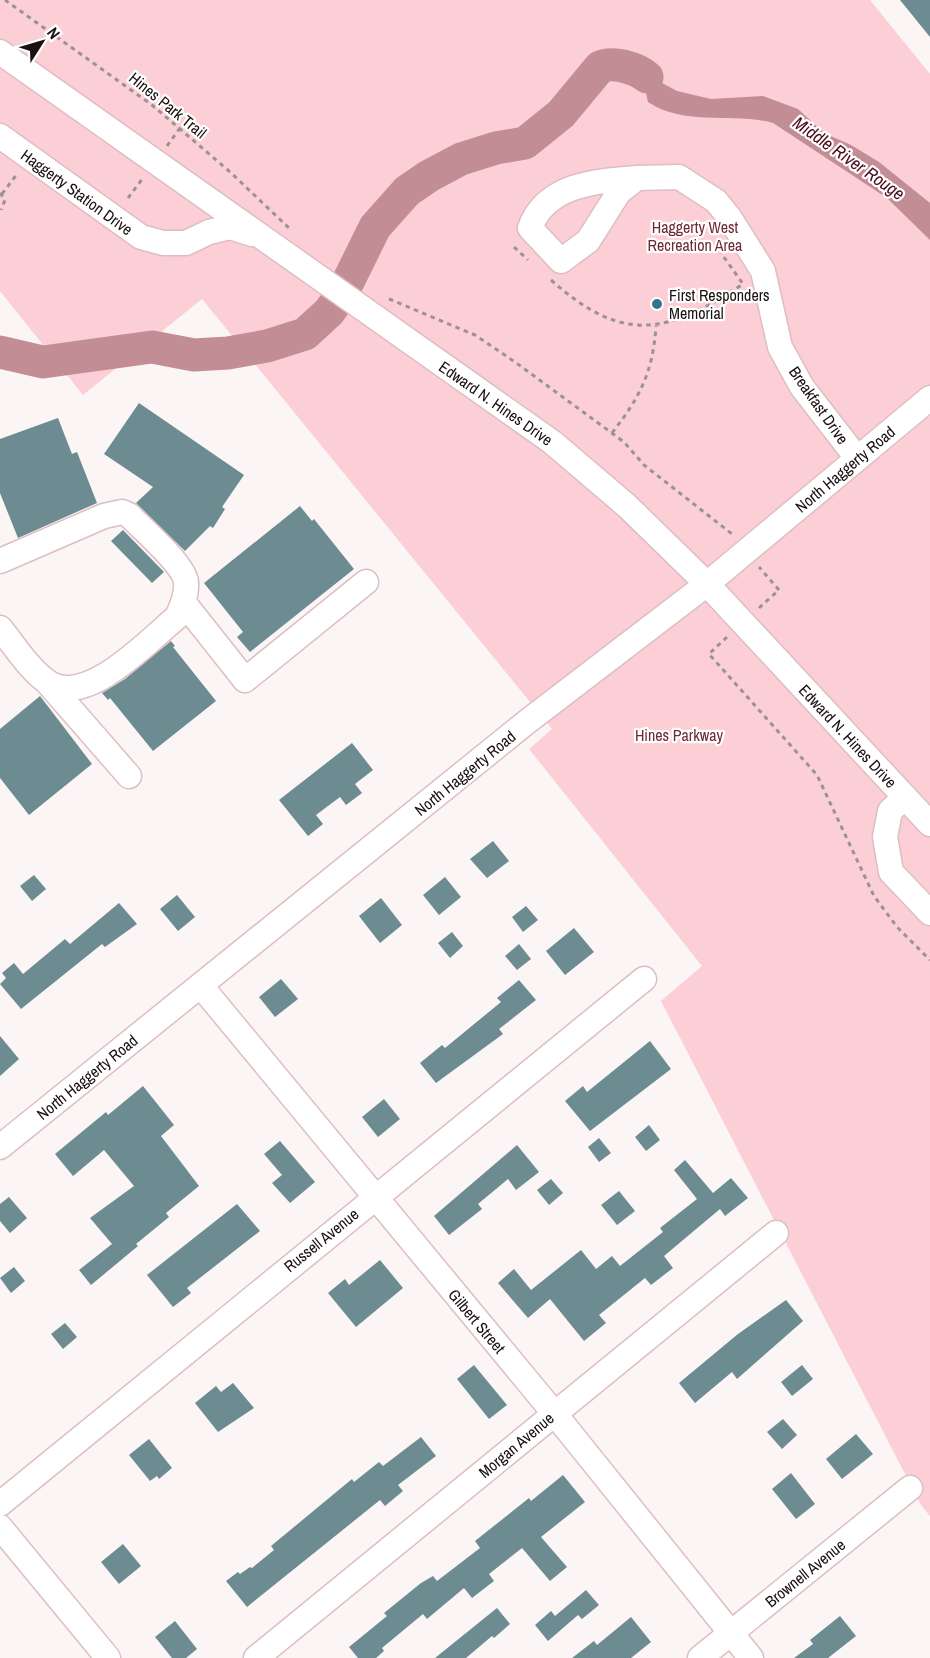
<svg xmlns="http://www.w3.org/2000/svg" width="930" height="1658" font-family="'Archivo Narrow',sans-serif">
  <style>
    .green { fill: #fbcfd5 }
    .water { fill: #c38d95 }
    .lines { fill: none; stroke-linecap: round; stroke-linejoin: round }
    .river { stroke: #c38d95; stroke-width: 33 }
    .building { fill: #6d8c92 }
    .minor-casing { stroke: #ddbec2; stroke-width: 27 }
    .path { stroke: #9a9293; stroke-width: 3; stroke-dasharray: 4.5 4.5; stroke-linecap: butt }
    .minor { stroke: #fff; stroke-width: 24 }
    .poi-dot { fill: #317784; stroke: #fff; stroke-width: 2 }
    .labels { text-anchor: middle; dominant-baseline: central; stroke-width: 4.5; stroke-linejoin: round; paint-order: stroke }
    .street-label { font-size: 16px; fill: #1a1011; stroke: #fff }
    .park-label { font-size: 16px; fill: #6c2938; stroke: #fff }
    .poi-label { font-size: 16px; fill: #1a1011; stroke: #fff; text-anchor: start }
    .water-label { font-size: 18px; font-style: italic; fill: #4e0d20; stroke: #fff }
  </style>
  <rect width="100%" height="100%" fill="#fbf5f5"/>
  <polygon class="green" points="0,0 870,0 930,74 930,1516 921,1505 661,1001 702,966 529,749 552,729 202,299 83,395 0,291"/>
  <path class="water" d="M617,54L638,59L662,83L677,91L711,99L763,96L798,109L824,133L851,145L879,162L930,203V240L887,198L773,123C733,112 686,127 648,102L644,84L628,76L617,78L606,64Z"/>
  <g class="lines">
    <path class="river" d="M0,352L43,362L152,347L194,355L228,353L267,346L305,334L329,312L342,294L375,227L407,191L429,176L461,159L496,148L525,143L561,114L600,67C613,61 636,68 647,77"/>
  </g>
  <g class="building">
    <polygon points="900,0 930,0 930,37"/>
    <polygon points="139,403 244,475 222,507 225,509 213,528 210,526 185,551 136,503 153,487 104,454"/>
    <polygon points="58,418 72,454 77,452 97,503 18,538 0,493 0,439"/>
    <polygon points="300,506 312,521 314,519 354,569 250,652 237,637 243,632 204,583"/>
    <polygon points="123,530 164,572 152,583 111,541"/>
    <polygon points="171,641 175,646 173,647 216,701 153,751 110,698 108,700 102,693 125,679"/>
    <polygon points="40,696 92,764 29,815 0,778 0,729"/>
    <polygon points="352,743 373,770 355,784 362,793 346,805 340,797 316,815 323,824 308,836 279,800"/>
    <polygon points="493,841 509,861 487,878 470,859"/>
    <polygon points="34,875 46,889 32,901 20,886"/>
    <polygon points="445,877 461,897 439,915 423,895"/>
    <polygon points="177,895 195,917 178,931 160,909"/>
    <polygon points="381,898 402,925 380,943 359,916"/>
    <polygon points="119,903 137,924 105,947 102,944 21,1009 0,984 6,978 2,973 14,963 23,974 65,939 70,944"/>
    <polygon points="526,906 538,920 523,932 512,917"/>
    <polygon points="574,928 594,952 565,975 546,951"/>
    <polygon points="452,932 463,946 450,958 438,943"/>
    <polygon points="519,944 531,959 517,970 505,956"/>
    <polygon points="281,979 298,999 275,1017 259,997"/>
    <polygon points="519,980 536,1000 499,1029 503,1034 436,1083 420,1063 442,1045 445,1048 501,1002 497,998"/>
    <polygon points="0,1036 19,1059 0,1076"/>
    <polygon points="650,1041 671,1069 590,1131 565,1101 583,1086 587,1092"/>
    <polygon points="143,1086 174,1125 161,1136 199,1186 166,1213 169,1217 136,1244 138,1246 91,1285 79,1270 112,1244 90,1218 134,1186 104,1150 73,1176 55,1154 106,1112 108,1115"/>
    <polygon points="384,1099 400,1119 378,1137 362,1117"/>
    <polygon points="649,1125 660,1140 646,1151 635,1137"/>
    <polygon points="599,1138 611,1153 599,1162 588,1147"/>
    <polygon points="280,1141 315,1182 290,1203 272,1183 282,1175 264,1154"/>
    <polygon points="517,1145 539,1172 516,1190 508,1179 478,1204 482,1209 449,1235 434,1216"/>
    <polygon points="685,1160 713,1193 731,1178 748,1198 725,1216 720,1209 664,1256 673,1268 651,1285 645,1278 599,1315 606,1323 584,1341 550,1299 528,1318 498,1283 514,1269 531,1290 581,1250 596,1269 612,1256 620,1266 663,1232 660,1228 697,1199 674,1170"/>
    <polygon points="551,1179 563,1193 549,1205 537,1190"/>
    <polygon points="619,1191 635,1211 617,1225 601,1205"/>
    <polygon points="9,1197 27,1218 10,1233 0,1221 0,1204"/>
    <polygon points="237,1204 260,1231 187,1288 191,1293 173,1307 147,1275"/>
    <polygon points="380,1260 403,1288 356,1327 328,1293 345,1279 349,1285"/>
    <polygon points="14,1267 25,1281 11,1293 0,1278"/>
    <polygon points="786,1300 803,1321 737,1379 732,1372 695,1403 679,1383 738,1334"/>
    <polygon points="65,1323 77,1337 63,1349 51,1334"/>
    <polygon points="474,1365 507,1405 489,1419 457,1379"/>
    <polygon points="802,1365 813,1379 792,1396 781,1382"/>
    <polygon points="233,1383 254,1408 218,1432 195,1403 216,1386 221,1392"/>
    <polygon points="783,1419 797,1435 782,1449 767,1432"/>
    <polygon points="856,1434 873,1454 842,1479 826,1459"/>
    <polygon points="421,1437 436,1456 398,1485 403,1491 385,1506 380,1500 247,1607 226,1581 238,1572 240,1574 250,1567 252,1568 274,1550 271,1546 352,1479 354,1482 379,1462 383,1466"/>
    <polygon points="149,1439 172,1468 159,1479 157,1476 150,1481 129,1455"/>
    <polygon points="791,1473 815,1504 796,1519 772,1489"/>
    <polygon points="563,1475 585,1502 541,1537 567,1567 550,1581 522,1548 489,1574 494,1581 472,1598 464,1588 427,1619 423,1614 382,1648 384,1651 376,1658 358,1658 349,1647 387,1616 384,1613 421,1583 433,1576 437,1581 480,1548 475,1541 529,1498 531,1501"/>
    <polygon points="123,1544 141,1566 119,1584 101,1562"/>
    <polygon points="586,1590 599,1605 582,1619 578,1615 548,1641 535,1625 551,1611 555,1616"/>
    <polygon points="497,1608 510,1624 494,1638 492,1636 466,1658 435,1658"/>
    <polygon points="840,1616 856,1636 828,1658 794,1658 813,1644 810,1640"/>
    <polygon points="631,1617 651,1642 631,1658 572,1658 594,1641 597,1645"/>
    <polygon points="175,1621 197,1649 186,1658 172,1658 155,1637"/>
  </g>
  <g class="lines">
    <g class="minor-casing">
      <g id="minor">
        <polyline points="0,52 552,442 627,506 707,584 930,824"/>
        <polyline points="0,136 141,237 163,243 186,243 209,232 230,227 252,234"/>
        <polyline points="637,178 679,177 716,201 729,217 763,271 780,347 802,387 857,458"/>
        <path d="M637,178L619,192L588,241L561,261L530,228C546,184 596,181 637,178Z"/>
        <path d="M0,561L104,516L122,512L129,515C142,529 184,564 186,582C187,594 182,607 177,617C148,641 87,707 49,683C30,671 15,646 0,628"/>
        <polyline points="184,603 245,680 366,582"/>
        <polyline points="48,683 129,776"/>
        <polyline points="905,797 890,811 885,837 891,872 930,913"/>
        <polyline points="201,986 554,1413 751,1658"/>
        <polyline points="0,1147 528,721 707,584 930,398"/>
        <polyline points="0,1504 644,979"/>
        <polyline points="0,1527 108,1658"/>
        <polyline points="256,1658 776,1233"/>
        <polyline points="700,1658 910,1488"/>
      </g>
    </g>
    <g class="path">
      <polyline points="5,0 152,105 229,171 289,228"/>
      <polyline points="167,146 180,128"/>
      <polyline points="0,193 5,200 1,210"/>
      <polyline points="2,194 17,174"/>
      <polyline points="128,198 143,178"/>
      <polyline points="514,247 528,260"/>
      <path d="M551,280C624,345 667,334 743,284L721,253"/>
      <polyline points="389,299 475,335 515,362 624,442 644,465 732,534"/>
      <path d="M612,433C640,397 653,372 656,326"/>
      <polyline points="759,608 779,590 759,567"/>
      <polyline points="727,637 709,654 817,775 874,896 897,927 930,960"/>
    </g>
    <use href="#minor" class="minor"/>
  </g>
  <circle class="poi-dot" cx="657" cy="304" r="6"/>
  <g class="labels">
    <g class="street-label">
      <text transform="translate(168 105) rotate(39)">Hines Park Trail</text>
      <text transform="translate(77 192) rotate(36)">Haggerty Station Drive</text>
      <text transform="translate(496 403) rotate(35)">Edward N. Hines Drive</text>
      <text transform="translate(819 405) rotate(55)">Breakfast Drive</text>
      <text transform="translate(845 469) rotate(-40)">North Haggerty Road</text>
      <text transform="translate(848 736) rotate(47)">Edward N. Hines Drive</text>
      <text transform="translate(465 773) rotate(-39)">North Haggerty Road</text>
      <text transform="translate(87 1077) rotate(-39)">North Haggerty Road</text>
      <text transform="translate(321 1240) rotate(-39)">Russell Avenue</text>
      <text transform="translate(477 1321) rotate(50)">Gilbert Street</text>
      <text transform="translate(516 1445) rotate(-40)">Morgan Avenue</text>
      <text transform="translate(805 1573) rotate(-39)">Brownell Avenue</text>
    </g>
    <g class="park-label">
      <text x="695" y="227">Haggerty West<tspan x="695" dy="18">Recreation Area</tspan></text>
      <text x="679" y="735">Hines Parkway</text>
    </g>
    <g class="poi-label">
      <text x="669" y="295">First Responders<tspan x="669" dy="18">Memorial</tspan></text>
    </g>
    <g class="water-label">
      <text transform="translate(849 158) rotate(35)">Middle River Rouge</text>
    </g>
  </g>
  <g transform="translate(42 42) rotate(53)" stroke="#ffffff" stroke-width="4.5" paint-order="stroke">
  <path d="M0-4.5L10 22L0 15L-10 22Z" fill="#1a1011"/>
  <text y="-9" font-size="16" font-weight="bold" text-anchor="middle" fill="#1a1011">N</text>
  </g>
</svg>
